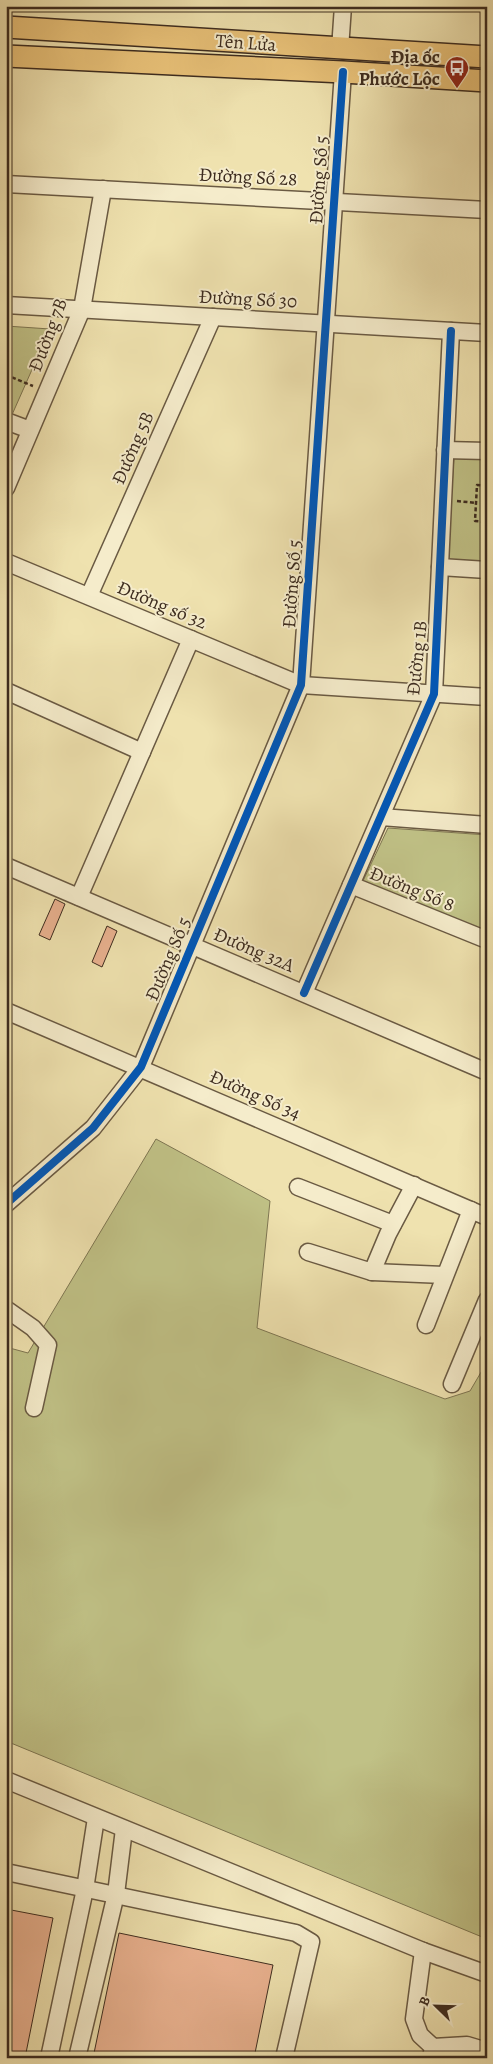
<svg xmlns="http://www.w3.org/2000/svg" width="493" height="2064" font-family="Alegreya,serif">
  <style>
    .green { fill: #c0c186; stroke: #7e7652 }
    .building { fill: #e9b18f; stroke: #3d2c1f }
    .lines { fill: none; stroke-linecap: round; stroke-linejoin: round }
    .minor-casing { stroke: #6a5a43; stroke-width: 19 }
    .major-casing { stroke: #3d2c1f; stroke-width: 24 }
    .path { stroke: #3d2c1f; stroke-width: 2.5; stroke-dasharray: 4 2.5; stroke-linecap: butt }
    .minor { stroke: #f5eccb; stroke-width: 16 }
    .major { stroke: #e8c178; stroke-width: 21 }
    .cycleway-casing { stroke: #f5eccb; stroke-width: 11 }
    .cycleway { stroke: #0057b8; stroke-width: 8 }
    .labels { text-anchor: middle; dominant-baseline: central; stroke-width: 4; stroke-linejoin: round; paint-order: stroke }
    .street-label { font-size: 19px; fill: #3d2c1f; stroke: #f5eccb }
    .poi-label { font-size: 19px; font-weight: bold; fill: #3d2c1f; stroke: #f5eccb; text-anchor: end }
  </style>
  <rect width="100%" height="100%" fill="#efe2af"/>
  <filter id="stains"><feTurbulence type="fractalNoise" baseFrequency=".004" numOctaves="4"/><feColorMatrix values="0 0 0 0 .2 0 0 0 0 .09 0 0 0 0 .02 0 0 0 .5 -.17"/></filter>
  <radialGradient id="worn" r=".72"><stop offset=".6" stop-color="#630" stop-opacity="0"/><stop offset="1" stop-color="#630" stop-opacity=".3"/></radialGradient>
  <g class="green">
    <polygon points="6,326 50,329 11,417 6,415"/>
    <polygon points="454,457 487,459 487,562 447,560"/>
    <polygon points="388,828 487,835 487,932 363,881"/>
    <polygon points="156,1139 270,1201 257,1328 445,1399 470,1391 487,1362 487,1939 6,1741 6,1347 28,1353"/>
  </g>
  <g class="building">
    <polygon points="55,899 65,904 50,940 39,935"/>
    <polygon points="107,926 117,931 102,967 92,962"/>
    <polygon points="6,1909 53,1918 25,2058 6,2058"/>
    <polygon points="119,1933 273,1965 254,2058 93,2058"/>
  </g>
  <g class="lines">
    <g class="minor-casing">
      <g id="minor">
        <polyline points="340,49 343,6"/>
        <polyline points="6,184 487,210"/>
        <polyline points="6,305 487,333"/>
        <polyline points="6,421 30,430"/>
        <polyline points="445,450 487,451"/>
        <polyline points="6,488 82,309 103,189"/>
        <polyline points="6,562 301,685 487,697"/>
        <polyline points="440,567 487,570"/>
        <polyline points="89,596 213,317"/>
        <polyline points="6,691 142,752"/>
        <polyline points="381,817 487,825"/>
        <polyline points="6,866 487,1072"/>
        <polyline points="351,885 487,940"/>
        <polyline points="79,897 191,639"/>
        <polyline points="304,993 434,694 451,331"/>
        <polyline points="6,1011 487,1217"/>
        <polyline points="298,1187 393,1224"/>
        <polyline points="6,1204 93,1128 141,1067 301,685 343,72"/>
        <polyline points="308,1252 372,1272 388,1234 414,1185"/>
        <polyline points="372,1272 444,1275"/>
        <polyline points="6,1309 33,1328 48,1345 34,1408"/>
        <polyline points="426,1325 471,1210"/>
        <polyline points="452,1384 487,1300"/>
        <polyline points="6,1780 423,1951 487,1974"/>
        <polyline points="6,1872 296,1933 311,1942 284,2058"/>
        <polyline points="423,1951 414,2019 420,2035 433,2047 431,2058"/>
        <polyline points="433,2047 467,2045 487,2051"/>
        <polyline points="49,2058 85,1889 96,1818"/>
        <polyline points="77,2058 116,1894 124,1829"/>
      </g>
    </g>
    <g class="major-casing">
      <g id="major">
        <polyline points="6,27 487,57"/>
        <polyline points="6,56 343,72 487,81"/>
      </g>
    </g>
    <g class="path">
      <polyline points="6,375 33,386"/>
      <polyline points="487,486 477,485 475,521 487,522"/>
      <polyline points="457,501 476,503"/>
    </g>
    <use href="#minor" class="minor"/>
    <use href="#major" class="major"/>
    <g class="cycleway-casing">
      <g id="cycleway">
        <polyline points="304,993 434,694 451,331"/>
        <polyline points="6,1204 93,1128 141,1067 301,685 343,72"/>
      </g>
    </g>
    <use href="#cycleway" class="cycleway"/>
  </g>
  <defs>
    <g id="bus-pin" transform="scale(1.25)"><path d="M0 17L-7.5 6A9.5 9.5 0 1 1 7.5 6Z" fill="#8f2418" stroke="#f5eccb"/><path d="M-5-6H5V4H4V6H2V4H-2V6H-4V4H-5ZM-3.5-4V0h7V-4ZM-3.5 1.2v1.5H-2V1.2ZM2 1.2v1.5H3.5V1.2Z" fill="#fff"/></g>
  </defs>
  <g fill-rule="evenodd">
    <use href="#bus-pin" x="457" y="68"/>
  </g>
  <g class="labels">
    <g class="street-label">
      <text transform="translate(246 43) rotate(4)">Tên Lửa</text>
      <text transform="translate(248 177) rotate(3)">Đường Số 28</text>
      <text transform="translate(319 180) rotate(-86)">Đường Số 5</text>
      <text transform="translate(248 299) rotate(3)">Đường Số 30</text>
      <text transform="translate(48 335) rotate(-69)">Đường 7B</text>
      <text transform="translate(133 448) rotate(-66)">Đường 5B</text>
      <text transform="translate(292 584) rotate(-86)">Đường Số 5</text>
      <text transform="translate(162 605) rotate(23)">Đường số 32</text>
      <text transform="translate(417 658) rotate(-84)">Đường 1B</text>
      <text transform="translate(412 889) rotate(22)">Đường Số 8</text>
      <text transform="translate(254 950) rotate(23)">Đường 32A</text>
      <text transform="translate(168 959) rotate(-67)">Đường Số 5</text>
      <text transform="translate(255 1095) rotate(24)">Đường Số 34</text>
    </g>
    <g class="poi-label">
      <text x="440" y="57">Địa ốc<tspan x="440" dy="22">Phước Lộc</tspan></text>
    </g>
  </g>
  <rect width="493" height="2064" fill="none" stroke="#efe2af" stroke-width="25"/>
  <rect x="8" y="8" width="478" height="2049" fill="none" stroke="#3d2c1f" stroke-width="2.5"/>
  <rect x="12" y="12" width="468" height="2039" fill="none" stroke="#3d2c1f"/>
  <g transform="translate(436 2006) rotate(293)" stroke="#f5eccb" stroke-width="4" paint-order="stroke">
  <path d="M0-4L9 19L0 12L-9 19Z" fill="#3d2c1f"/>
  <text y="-8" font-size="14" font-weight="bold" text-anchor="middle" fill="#3d2c1f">B</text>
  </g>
  <rect width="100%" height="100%" filter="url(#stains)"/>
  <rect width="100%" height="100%" fill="url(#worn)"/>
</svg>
